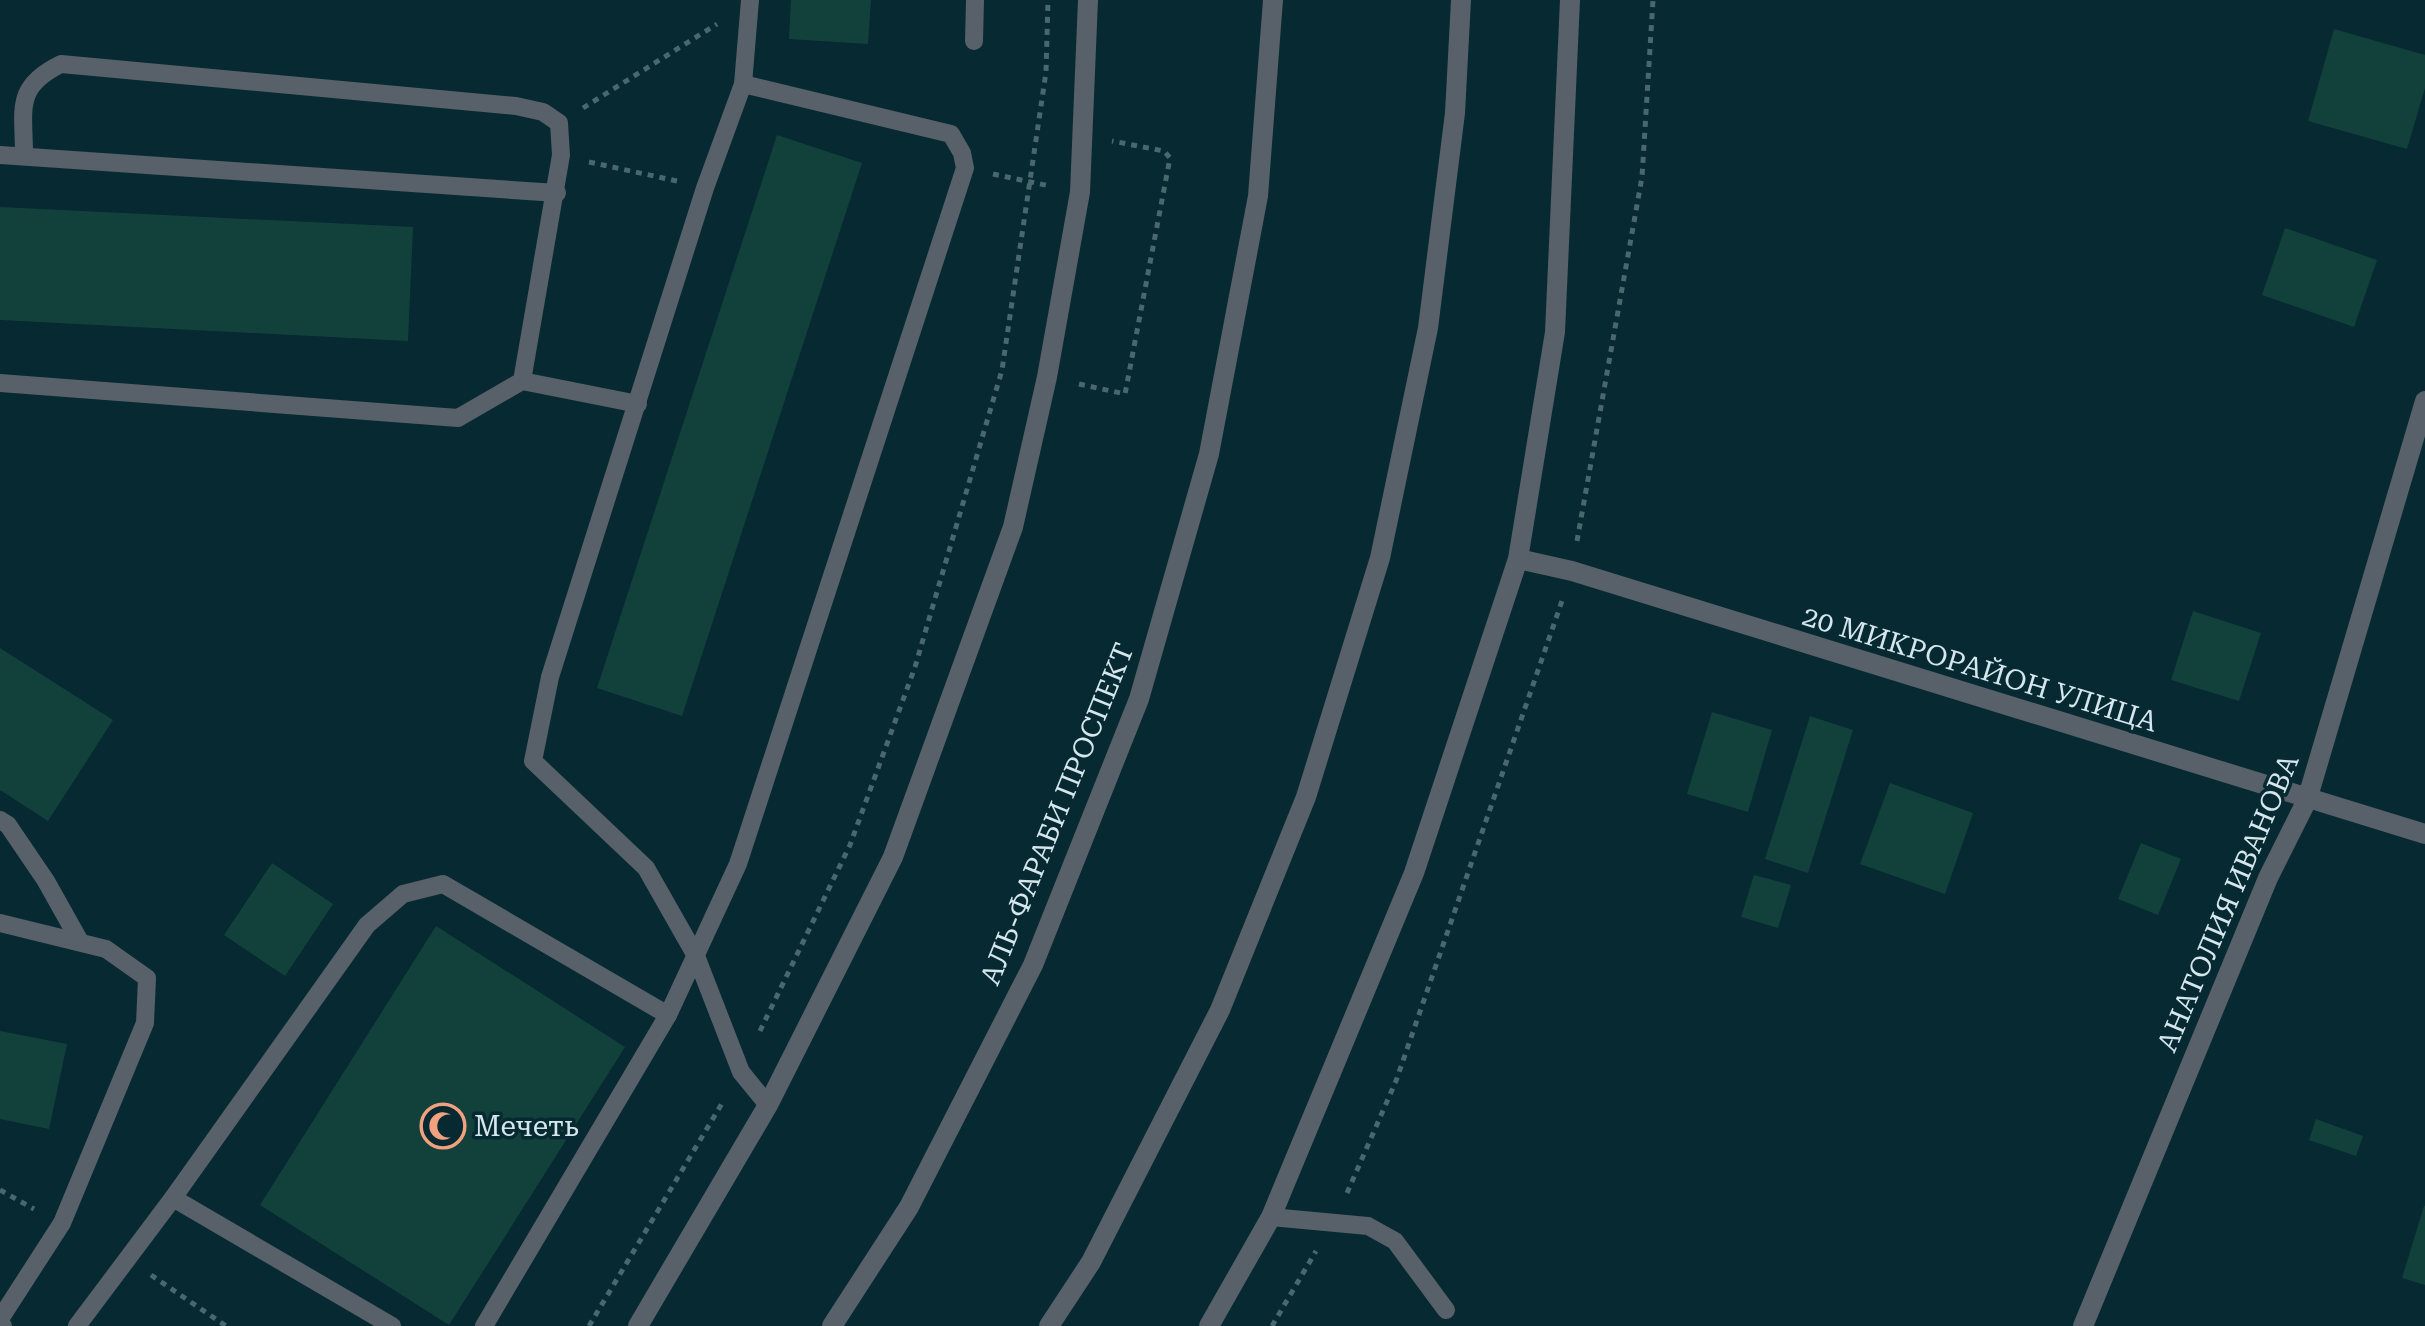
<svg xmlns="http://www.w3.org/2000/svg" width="2425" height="1326" font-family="'Roboto Serif',serif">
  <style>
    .building { fill: #12413b }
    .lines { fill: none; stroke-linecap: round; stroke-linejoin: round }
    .path { stroke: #49676f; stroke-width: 5; stroke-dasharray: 6 6; stroke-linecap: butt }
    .service { stroke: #58606a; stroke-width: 18 }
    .minor { stroke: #58606a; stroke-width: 20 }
    .tertiary { stroke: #58606a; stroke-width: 20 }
    .labels { text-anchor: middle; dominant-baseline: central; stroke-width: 7; stroke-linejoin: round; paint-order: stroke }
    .street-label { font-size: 28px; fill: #d5e7ed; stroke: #062932 }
    .poi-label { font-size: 28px; fill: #d5e7ed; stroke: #062932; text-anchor: start }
  </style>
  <rect width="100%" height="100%" fill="#062932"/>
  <g class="building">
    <polygon points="791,0 871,0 868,44 789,39"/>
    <polygon points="2334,29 2425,55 2425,88 2407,149 2308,121"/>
    <polygon points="777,135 862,163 682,716 597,688"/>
    <polygon points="0,207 413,227 408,341 0,320"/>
    <polygon points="2285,228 2377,260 2354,327 2262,295"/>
    <polygon points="2193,611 2261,633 2239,701 2171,680"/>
    <polygon points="0,648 113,720 48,821 0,790"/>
    <polygon points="1712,712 1772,730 1748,812 1687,794"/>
    <polygon points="1810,716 1853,730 1808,873 1765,859"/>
    <polygon points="1890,783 1973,813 1945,894 1860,864"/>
    <polygon points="2141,843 2181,859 2158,915 2118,899"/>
    <polygon points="272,863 333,904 285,976 224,935"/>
    <polygon points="1754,875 1791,885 1778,928 1741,917"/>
    <polygon points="436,926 625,1047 449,1325 260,1205"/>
    <polygon points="0,1031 67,1044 49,1129 0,1119"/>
    <polygon points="2316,1119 2363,1136 2356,1156 2309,1140"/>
    <polygon points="2424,1206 2425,1206 2425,1285 2402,1278"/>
  </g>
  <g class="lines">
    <g class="path">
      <polyline points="583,108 717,24"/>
      <polyline points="589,162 677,181"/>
      <polyline points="993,174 1050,186"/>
      <polyline points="1079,384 1125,394 1170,158 1164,151 1112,141"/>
      <polyline points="1577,541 1642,177 1653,0"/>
      <polyline points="760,1031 850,845 915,667 1002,370 1046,72 1048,0"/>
      <polyline points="0,1190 34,1209"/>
      <polyline points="1347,1193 1396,1081 1562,601"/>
      <polyline points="151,1275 226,1326"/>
      <polyline points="589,1326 724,1100"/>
      <polyline points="1272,1326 1316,1251"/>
    </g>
    <g class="service">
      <polyline points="750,0 743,84 705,188 550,677 533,761 646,868 696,956 741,1072 768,1105"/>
      <polyline points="974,41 975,0"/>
      <polyline points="0,155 557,193"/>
      <polyline points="522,381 638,404"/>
      <path d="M0,383L458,418L522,381L561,155L559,123L543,112L516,106L61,64C14,87 24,109 24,155"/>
      <polyline points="0,820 8,825 46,881 79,940"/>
      <polyline points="0,923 106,949 147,978 145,1023 62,1223 0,1319"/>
      <polyline points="173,1198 367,925 403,894 443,884 668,1015"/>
      <polyline points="1271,1217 1368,1226 1395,1241 1446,1310"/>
      <polyline points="77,1326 173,1198 392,1326"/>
      <polyline points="484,1326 668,1015 738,864 965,168 962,153 951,134 743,84"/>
    </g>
    <g class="minor">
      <polyline points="1518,559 1572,571 2425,834"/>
      <polyline points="0,1324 2,1326"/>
      <polyline points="638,1326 768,1105 893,857 1013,527 1047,377 1080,192 1088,0"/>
      <polyline points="1209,1326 1271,1217 1414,873 1518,559 1555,332 1570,0"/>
      <polyline points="2083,1326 2268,878 2307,800 2425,401"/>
    </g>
    <g class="tertiary">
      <polyline points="832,1326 909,1207 1033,965 1139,699 1209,454 1258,196 1273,0"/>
      <polyline points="1049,1326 1091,1262 1220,1010 1306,797 1380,558 1428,328 1455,113 1461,0"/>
    </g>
  </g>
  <defs>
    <g id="mosque-ring" transform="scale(2.3)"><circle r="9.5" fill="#062932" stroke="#f2a17e" stroke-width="1.5"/><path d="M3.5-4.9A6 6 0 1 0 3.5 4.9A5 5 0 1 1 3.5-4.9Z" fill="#f2a17e"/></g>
  </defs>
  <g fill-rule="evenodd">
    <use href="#mosque-ring" x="443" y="1126"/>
  </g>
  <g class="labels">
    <g class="street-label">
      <text transform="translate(1980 669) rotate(17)">20 МИКРОРАЙОН УЛИЦА</text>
      <text transform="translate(1057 814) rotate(-68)">АЛЬ-ФАРАБИ ПРОСПЕКТ</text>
      <text transform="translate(2228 903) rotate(-67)">АНАТОЛИЯ ИВАНОВА</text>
    </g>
    <g class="poi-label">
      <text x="474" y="1126">Мечеть</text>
    </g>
  </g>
</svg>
